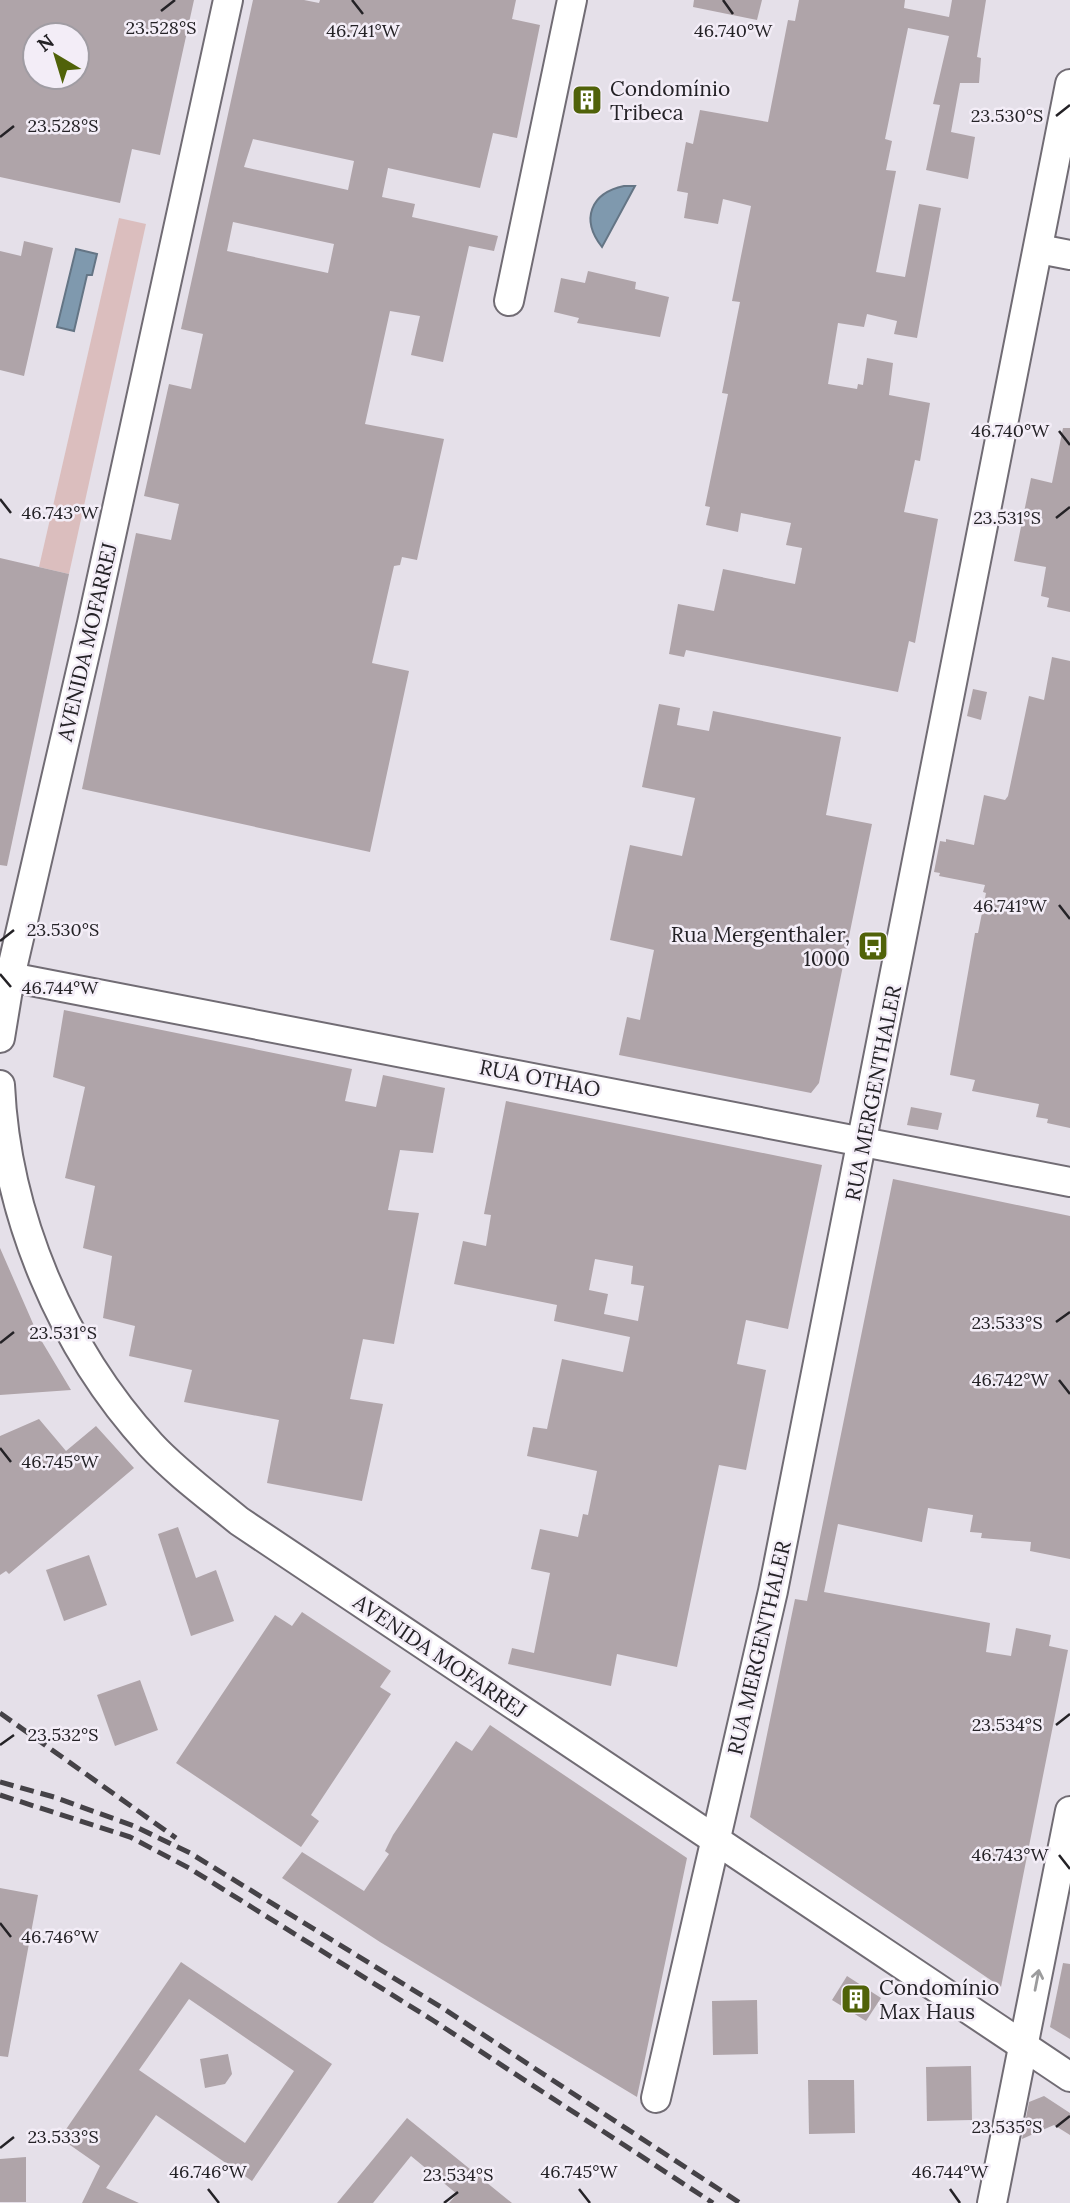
<svg xmlns="http://www.w3.org/2000/svg" width="1070" height="2203" font-family="Lora,serif">
  <style>
    .green { fill: #dbbebe }
    .water { fill: #7f99ae; stroke: #647585; stroke-width: 2 }
    .building { fill: #afa4a9; fill-rule: evenodd }
    .lines { fill: none; stroke-linecap: round; stroke-linejoin: round }
    .minor-casing { stroke: #716c74; stroke-width: 32 }
    .minor { stroke: #fff; stroke-width: 28 }
    .rail { stroke: #454247; stroke-width: 5; stroke-dasharray: 14 7; stroke-linecap: butt }
    .oneway { stroke: #9c9c9d }
    .ticks { fill: none; stroke: #242226; stroke-width: 2.5 }
    .labels { text-anchor: middle; dominant-baseline: central; stroke-width: 5; stroke-linejoin: round; paint-order: stroke }
    .poi-label { font-size: 21px; fill: #242226; stroke: #f3edf7; text-anchor: start }
    .street-label { font-size: 21px; fill: #242226; stroke: #f3edf7 }
    .ticks-label { font-size: 18px; text-anchor: middle; fill: #242226; stroke: #f3edf7; stroke-width: 5; stroke-linejoin: round; paint-order: stroke }
  </style>
  <rect width="100%" height="100%" fill="#e5e0e9"/>
  <polygon class="green" points="119,218 146,224 69,574 39,567"/>
  <g class="water">
    <path d="M624,186H635L602,247C580,219 591,193 624,186Z"/>
    <polygon points="76,249 97,254 92,275 87,275 74,331 57,327"/>
  </g>
  <g class="building">
    <path d="M0,0H194L160,155L132,149L120,203L0,177ZM35,35H77V77H35Z"/>
    <path d="M253,0H304L319,3L320,0H516L512,19L540,25L517,138L493,133L480,188L388,168L382,197L415,204L412,217L498,236L494,251L469,246L443,362L411,355L420,316L390,311L365,424L444,439L417,560L402,557L400,565L394,566L372,663L409,671L370,852L82,789L136,533L171,540L179,504L144,496L169,384L191,389L203,334L181,329ZM253,139L354,161L348,190L244,167ZM233,222L334,244L328,273L227,251Z"/>
    <polygon points="694,0 762,0 757,20 693,7"/>
    <polygon points="799,0 905,0 904,8 949,17 952,0 986,0 977,57 981,58 979,83 960,83 951,132 975,137 968,179 926,170 940,105 933,104 949,36 908,28 885,139 892,141 886,170 896,171 876,272 905,277 919,204 941,208 917,338 894,334 897,321 867,314 864,327 838,323 828,384 857,389 858,384 863,385 867,358 893,363 889,395 930,403 920,461 915,460 904,512 938,519 915,643 909,641 898,692 686,650 684,657 669,654 678,604 714,611 723,569 795,584 802,548 786,545 791,523 741,513 738,532 706,525 710,507 705,506 728,394 722,393 740,302 732,301 751,206 723,199 718,224 684,218 688,193 677,191 686,142 693,144 700,110 768,122 788,20 795,21"/>
    <polygon points="24,241 53,248 24,376 0,370 0,251 21,256"/>
    <polygon points="588,271 636,282 635,289 669,297 660,337 577,323 579,318 554,312 561,278 585,283"/>
    <polygon points="1063,428 1070,428 1070,612 1047,607 1049,598 1041,596 1046,567 1014,561 1031,478 1052,483"/>
    <polygon points="0,558 69,574 7,866 0,865"/>
    <polygon points="1052,657 1070,661 1070,1128 1047,1123 1048,1119 1036,1117 1039,1104 972,1091 975,1080 950,1075 975,933 978,933 986,893 983,892 985,885 939,876 940,873 934,872 940,841 946,842 946,839 974,845 984,795 1005,800 1008,796 1029,696 1044,700"/>
    <polygon points="973,689 987,692 981,720 967,716"/>
    <polygon points="659,704 680,708 677,725 709,731 713,711 841,737 826,815 872,824 819,1083 811,1093 619,1055 627,1017 640,1020 654,950 610,940 630,845 682,856 695,798 642,787"/>
    <polygon points="64,1010 352,1069 345,1101 376,1107 383,1075 445,1088 433,1153 400,1150 388,1210 419,1213 394,1344 363,1339 350,1399 383,1404 362,1501 267,1483 279,1420 184,1402 192,1370 129,1356 135,1326 103,1318 112,1256 83,1248 95,1186 65,1178 85,1087 53,1077"/>
    <path d="M506,1101L822,1165L788,1329L746,1320L737,1364L766,1370L746,1470L719,1465L677,1667L617,1654L611,1686L508,1664L512,1648L534,1653L550,1573L531,1569L540,1529L578,1537L583,1514L588,1515L597,1471L527,1456L533,1427L547,1429L562,1359L623,1372L630,1337L554,1321L557,1305L454,1284L463,1241L486,1246L491,1215L484,1214ZM595,1259L633,1266L631,1284L644,1286L638,1321L604,1314L608,1294L589,1290Z"/>
    <polygon points="911,1107 942,1113 938,1130 907,1125"/>
    <polygon points="893,1179 1070,1216 1070,1559 1030,1551 1031,1542 981,1538 982,1533 970,1532 973,1515 928,1508 922,1542 838,1524 824,1592 990,1623 986,1652 1011,1656 1016,1628 1051,1635 1049,1646 1068,1650 1001,1987 750,1817 795,1599 807,1601"/>
    <polygon points="0,1248 38,1335 71,1390 0,1395"/>
    <polygon points="39,1419 66,1451 96,1426 134,1468 9,1574 6,1571 0,1575 0,1436"/>
    <polygon points="178,1527 196,1578 216,1570 234,1621 191,1636 158,1534"/>
    <polygon points="89,1555 107,1605 64,1621 46,1570"/>
    <polygon points="302,1612 391,1671 380,1687 391,1694 311,1815 319,1821 301,1847 176,1763 275,1615 292,1626"/>
    <polygon points="140,1680 158,1730 115,1746 97,1695"/>
    <polygon points="490,1725 687,1858 637,2097 380,1942 282,1878 302,1852 364,1891 389,1854 385,1851 393,1835 456,1741 472,1751"/>
    <polygon points="0,1888 38,1895 8,2057 0,2056"/>
    <path d="M181,1962L332,2064L252,2181L156,2115L106,2188L139,2203H82L100,2166L60,2138ZM189,1999L294,2071L245,2143L139,2070Z"/>
    <polygon points="1063,1963 1070,1964 1070,2039 1050,2027"/>
    <polygon points="847,1976 881,1998 866,2021 832,2000"/>
    <polygon points="757,2000 758,2054 713,2055 712,2001"/>
    <polygon points="228,2054 232,2074 225,2084 205,2088 200,2059"/>
    <polygon points="971,2066 972,2120 927,2121 926,2067"/>
    <polygon points="808,2080 854,2080 855,2133 809,2134"/>
    <polygon points="1044,2096 1070,2113 1070,2135 1054,2125 1022,2139 1029,2102"/>
    <polygon points="407,2118 512,2203 449,2203 457,2194 411,2156 373,2203 337,2203"/>
    <polygon points="26,2157 26,2202 0,2202 0,2159"/>
  </g>
  <g class="lines">
    <g class="minor-casing">
      <g id="minor">
        <polyline points="1039,249 1070,255"/>
        <polyline points="509,301 572,0"/>
        <polyline points="10,977 1070,1182"/>
        <polyline points="0,1038 10,977 92,623 228,0"/>
        <path d="M0,1085C6,1215 62,1348 151,1445C177,1473 210,1497 239,1521L1070,2077"/>
        <polyline points="656,2098 773,1591 1070,84"/>
        <polyline points="992,2203 1070,1811"/>
      </g>
    </g>
    <use href="#minor" class="minor"/>
    <g class="rail">
      <polyline points="0,1713 176,1838"/>
      <polyline points="0,1782 54,1797 134,1826 190,1853 441,2007 740,2203"/>
      <polyline points="0,1795 130,1837 189,1868 434,2021 713,2203"/>
    </g>
  </g>
  <defs><path id="oneway-shaft" d="M-6 0H5M1.5-3L5.5 0L1.5 3" fill="none" stroke-width="1.6" stroke-linecap="round" stroke-linejoin="round" transform="scale(1.75)"/></defs>
  <use class="oneway" href="#oneway-shaft" transform="translate(1037 1980) rotate(-79)"/>
  <path class="ticks" d="M352,0L363,14M723,0L733,14M161,11L175,0M1056,116L1070,105M0,137L14,126M1059,431L1070,445M0,499L11,513M1056,518L1070,507M1059,905L1070,919M0,941L14,930M0,974L11,987M1056,1322L1070,1312M0,1343L14,1332M1059,1380L1070,1394M0,1448L11,1462M1056,1725L1070,1714M0,1745L14,1735M1059,1855L1070,1869M0,1923L11,1937M1056,2127L1070,2116M0,2148L14,2137M208,2189L219,2203M579,2189L590,2203M950,2189L960,2203M444,2203L458,2192"/>
  <defs>
    <g id="building-square" transform="scale(1.575)"><rect x="-9" y="-9" width="18" height="18" rx="4" fill="#506209" stroke="#f3edf7"/><path d="M-4-6H4V6H1V3H-1V6H-4ZM-2.5-4.3h1.7v1.8h-1.7ZM.8-4.3h1.7v1.8H.8ZM-2.5-1h1.7V.8h-1.7ZM.8-1h1.7V.8H.8Z" fill="#fff"/></g>
    <g id="bus-square" transform="scale(1.575)"><rect x="-9" y="-9" width="18" height="18" rx="4" fill="#506209" stroke="#f3edf7"/><path d="M-5-6H5V4H4V6H2V4H-2V6H-4V4H-5ZM-3.5-4V0h7V-4ZM-3.5 1.2v1.5H-2V1.2ZM2 1.2v1.5H3.5V1.2Z" fill="#fff"/></g>
  </defs>
  <g fill-rule="evenodd">
    <use href="#building-square" x="587" y="100"/>
    <use href="#bus-square" x="873" y="946"/>
    <use href="#building-square" x="856" y="1999"/>
  </g>
  <g class="labels">
    <g class="poi-label">
      <text x="610" y="88">Condomínio<tspan x="610" dy="24">Tribeca</tspan></text>
      <text x="850" y="934" text-anchor="end">Rua Mergenthaler,<tspan x="850" dy="24">1000</tspan></text>
      <text x="879" y="1987">Condomínio<tspan x="879" dy="24">Max Haus</tspan></text>
    </g>
    <g class="street-label">
      <text transform="translate(87 642) rotate(-77)">AVENIDA MOFARREJ</text>
      <text transform="translate(540 1078) rotate(11)">RUA OTHAO</text>
      <text transform="translate(873 1093) rotate(-79)">RUA MERGENTHALER</text>
      <text transform="translate(759 1648) rotate(-77)">RUA MERGENTHALER</text>
      <text transform="translate(440 1656) rotate(34)">AVENIDA MOFARREJ</text>
    </g>
  </g>
  <g class="ticks-label">
    <text x="161" y="34">23.528°S</text>
    <text x="733" y="37">46.740°W</text>
    <text x="363" y="37">46.741°W</text>
    <text x="1007" y="122">23.530°S</text>
    <text x="63" y="132">23.528°S</text>
    <text x="1010" y="437">46.740°W</text>
    <text x="60" y="519">46.743°W</text>
    <text x="1007" y="524">23.531°S</text>
    <text x="1010" y="912">46.741°W</text>
    <text x="63" y="936">23.530°S</text>
    <text x="60" y="994">46.744°W</text>
    <text x="1007" y="1329">23.533°S</text>
    <text x="63" y="1339">23.531°S</text>
    <text x="1010" y="1386">46.742°W</text>
    <text x="60" y="1468">46.745°W</text>
    <text x="1007" y="1731">23.534°S</text>
    <text x="63" y="1741">23.532°S</text>
    <text x="1010" y="1861">46.743°W</text>
    <text x="60" y="1943">46.746°W</text>
    <text x="1007" y="2133">23.535°S</text>
    <text x="63" y="2143">23.533°S</text>
    <text x="208" y="2178">46.746°W</text>
    <text x="579" y="2178">46.745°W</text>
    <text x="950" y="2178">46.744°W</text>
    <text x="458" y="2181">23.534°S</text>
  </g>
  <g transform="translate(56 56) rotate(322)"><circle r="33" fill="#f3edf7" stroke="#a09ca3" stroke-width="2"/>
  <path d="M0-5L12 26L0 18L-12 26Z" fill="#506209"/>
  <text y="-10" font-size="19" font-weight="bold" text-anchor="middle" fill="#242226">N</text>
  </g>
</svg>
